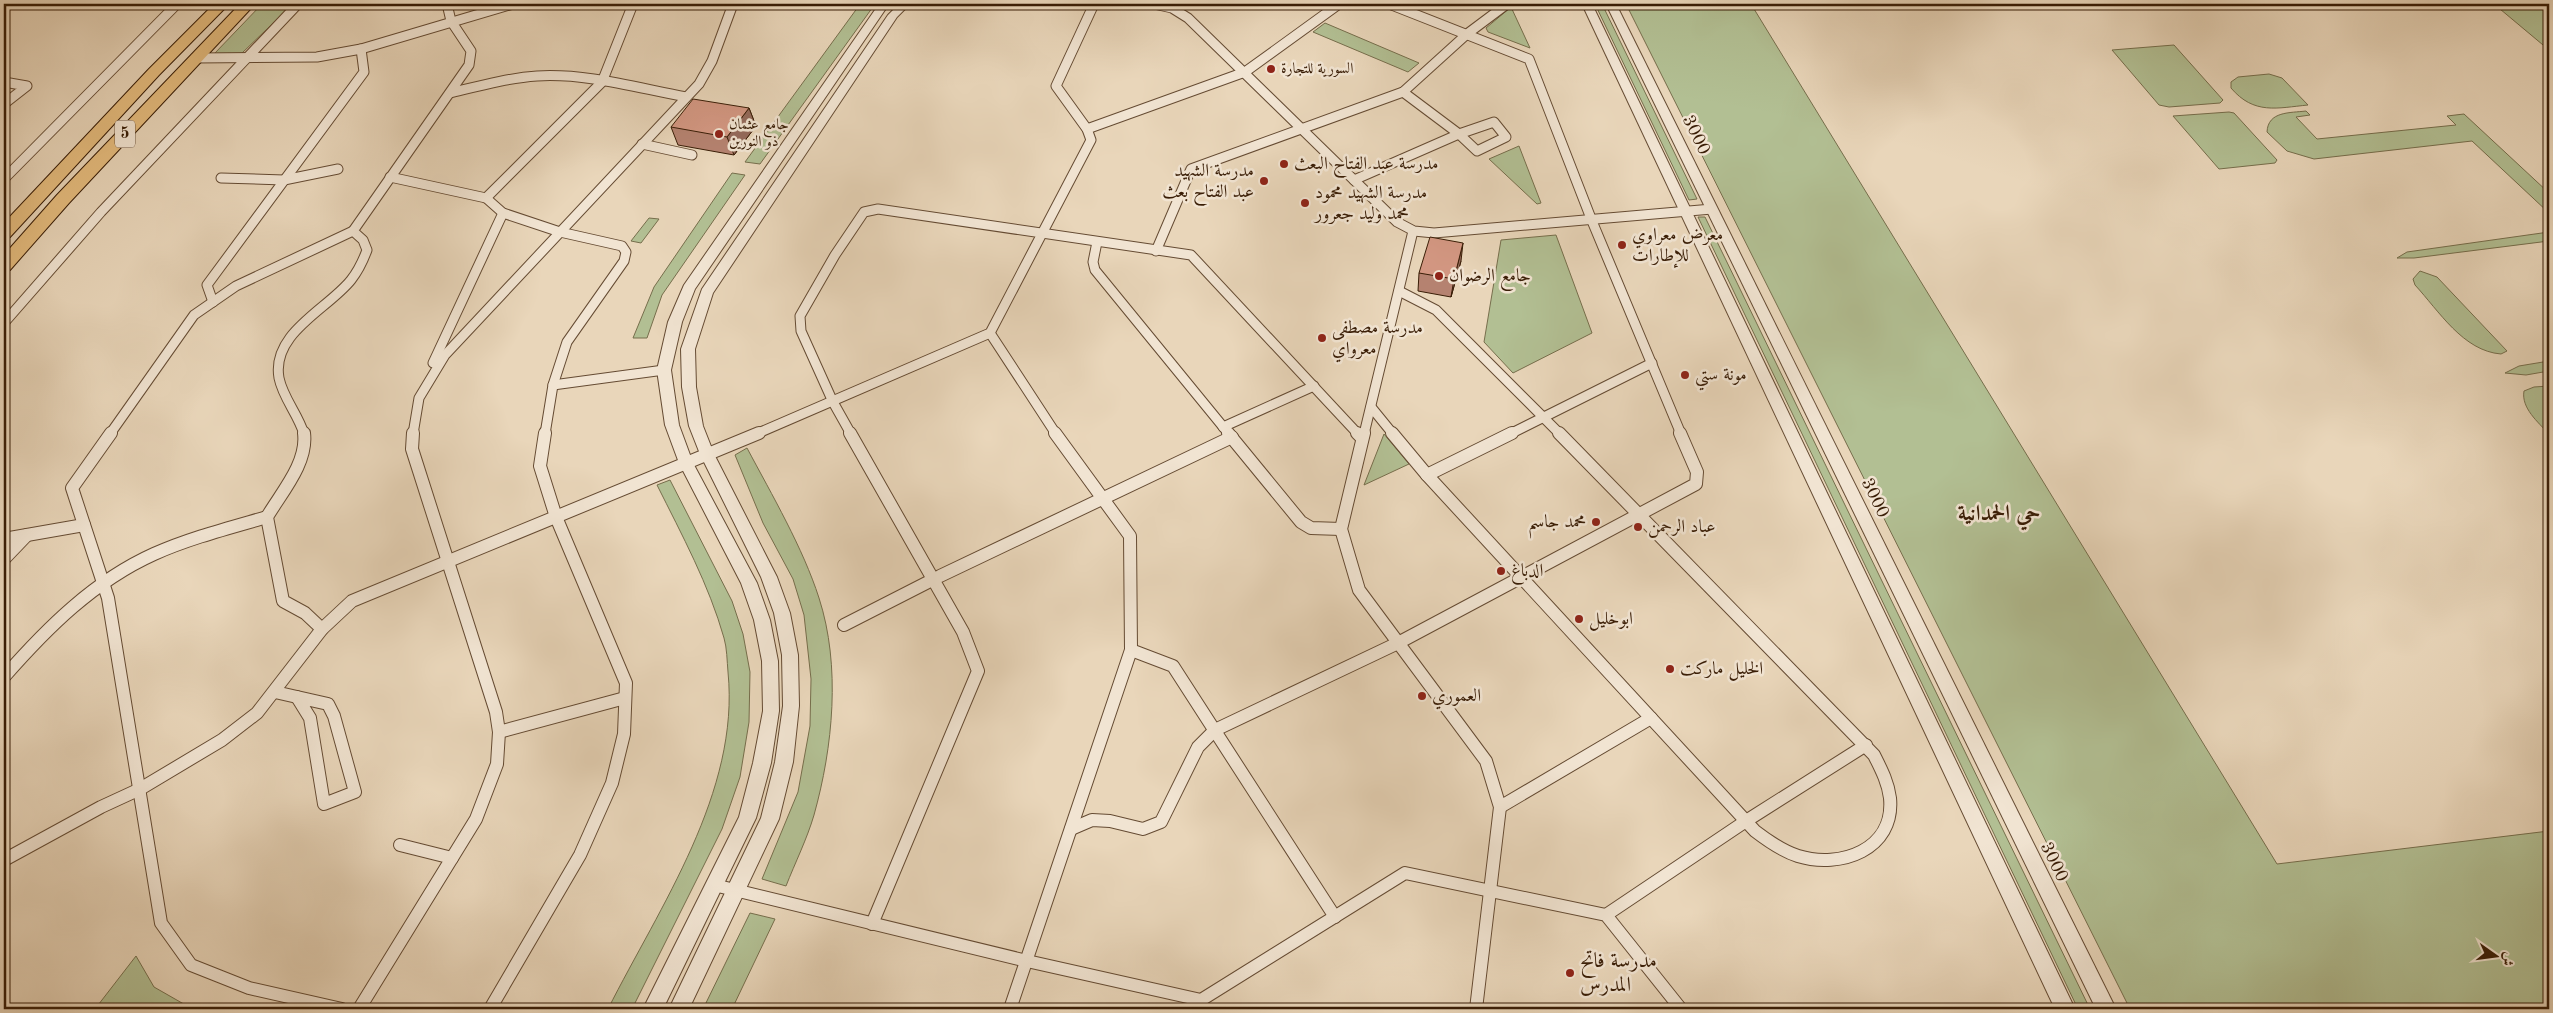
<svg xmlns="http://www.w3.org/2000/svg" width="2553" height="1013" font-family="'Old Standard TT',Amiri,serif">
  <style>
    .green { fill: #b2bf93; stroke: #766e4c }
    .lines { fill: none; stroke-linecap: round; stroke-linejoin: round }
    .minor-far1-casing { stroke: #654b33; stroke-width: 11 }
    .minor-casing { stroke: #654b33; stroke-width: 14 }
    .tertiary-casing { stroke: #654b33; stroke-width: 2 }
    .trunk-casing { stroke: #391d06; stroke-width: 2 }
    .minor-far1 { stroke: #f1e4d2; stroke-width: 9 }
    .minor { stroke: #f1e4d2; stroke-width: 12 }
    .tertiary { fill: #f1e4d2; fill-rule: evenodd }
    .trunk { fill: #e4bb7d; fill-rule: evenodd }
    .wall { fill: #b58270; stroke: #391d06 }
    .shaded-wall { fill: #946a5b; stroke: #391d06 }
    .building { fill: #d39782; stroke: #391d06 }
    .poi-dot { fill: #8f2418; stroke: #f1e4d2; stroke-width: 2 }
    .labels { text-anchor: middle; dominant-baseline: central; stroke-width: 5; stroke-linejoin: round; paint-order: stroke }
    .far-poi-label { font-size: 15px; fill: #391d06; stroke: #f1e4d2; text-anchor: start }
    .shield { fill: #f1e4d2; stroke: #705943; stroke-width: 1 }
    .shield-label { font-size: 16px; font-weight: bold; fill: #391d06 }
    .street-label { font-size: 18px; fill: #391d06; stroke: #f1e4d2 }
    .poi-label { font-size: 18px; fill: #391d06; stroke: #f1e4d2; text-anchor: start }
    .near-poi-label { font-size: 21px; fill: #391d06; stroke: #f1e4d2; text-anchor: start }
    .district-label { font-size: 22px; font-weight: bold; fill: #391d06; stroke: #f1e4d2 }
  </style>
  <rect width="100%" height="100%" fill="#e9d6ba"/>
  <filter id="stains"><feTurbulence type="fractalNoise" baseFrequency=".004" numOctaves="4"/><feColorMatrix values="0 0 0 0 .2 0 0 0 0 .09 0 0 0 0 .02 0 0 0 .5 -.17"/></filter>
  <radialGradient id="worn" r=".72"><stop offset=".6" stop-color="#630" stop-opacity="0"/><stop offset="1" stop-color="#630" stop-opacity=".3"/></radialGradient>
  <g class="green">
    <polygon points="262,4 293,4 241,54 217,55 215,53"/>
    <polygon points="857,4 875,4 760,164 745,162 858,7"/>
    <polygon points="1595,4 1602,4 1697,199 1689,200"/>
    <polygon points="1626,4 1751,4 2277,864 2549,831 2549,1009 2130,1009"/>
    <polygon points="2494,4 2549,4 2549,50"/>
    <polygon points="1511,7 1530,48 1488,32 1486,28"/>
    <polygon points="1325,23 1419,63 1408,72 1313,32"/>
    <polygon points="2174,45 2223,100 2220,103 2169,107 2159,105 2112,50"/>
    <path d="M2269,74L2282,78L2308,105C2277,108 2254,115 2231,88V82L2238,77Z"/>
    <path d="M2306,111L2310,115L2296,117L2317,139L2456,125L2447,116L2464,114L2549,193V213L2472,141L2314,159L2287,151L2267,132C2268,111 2290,113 2306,111Z"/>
    <polygon points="2229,112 2234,113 2277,160 2275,163 2219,169 2173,116"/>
    <polygon points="1519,146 1541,203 1537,204 1489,159"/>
    <polygon points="732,173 745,175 662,295 647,338 633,338 654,287"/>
    <polygon points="1698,217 1705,217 2090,1009 2078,1009"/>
    <polygon points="649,218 659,219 641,243 631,241"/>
    <polygon points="2549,232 2549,241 2414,258 2397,258 2407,252"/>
    <polygon points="1556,235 1592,333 1513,373 1484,342 1501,240"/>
    <path d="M2420,271L2437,277L2507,351L2501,354C2463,351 2439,311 2415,285L2413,279Z"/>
    <polygon points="2549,361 2549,371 2526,375 2505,373 2519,366"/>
    <path d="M2549,386V434C2538,422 2521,408 2524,391L2534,387Z"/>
    <polygon points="1384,434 1409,464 1364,485"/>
    <path d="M747,448C772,495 803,548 819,598C841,666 833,747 814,815C807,839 795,863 786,886L762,879L798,792L810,726L811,679L804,615L793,579L763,523L735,455Z"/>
    <path d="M670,480L732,601L743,634L750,672L749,722L740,777L722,829L632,1009H608C660,906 740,792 728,672C727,661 727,648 724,638C709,585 682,535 657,485Z"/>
    <polygon points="750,913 775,919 732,1009 703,1009"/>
    <polygon points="136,956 154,987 189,1007 198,1009 95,1009"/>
  </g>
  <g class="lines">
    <g class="minor-far1-casing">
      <g id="minor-far1">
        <polyline points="1154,4 1172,8 1188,18 1397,222 1414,231 1434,233 1712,209"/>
        <polyline points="1389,4 1529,59 1592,221 1681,434"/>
        <polyline points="195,58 317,57 361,49 513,4"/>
        <polyline points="4,82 27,86 4,104"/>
        <polyline points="1403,92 1459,134"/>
        <path d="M450,93C479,86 508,78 537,76C587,73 637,88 686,97"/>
        <polygon points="1494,122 1506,137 1477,151 1459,134"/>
        <polyline points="1087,129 1245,72 1339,4"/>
        <polyline points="642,144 692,155"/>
        <polyline points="390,177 486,198 503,213 560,232 622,246 626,252 624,261 567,342 553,385 545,434"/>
        <polyline points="221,178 284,180 338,169"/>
        <polyline points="4,179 177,4"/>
        <polyline points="1354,180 1459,134"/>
        <polyline points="486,198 602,82 633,4"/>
        <polyline points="1097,242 1093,262 1095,270 1229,434"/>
        <polyline points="1156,251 1191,169 1403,92 1467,34 1507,4"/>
        <polyline points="1399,291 1436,310 1560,434"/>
        <polyline points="213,302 207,285 364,72 361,49"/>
        <polyline points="4,323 101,212 298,4"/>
        <polyline points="990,333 1056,434"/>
        <polyline points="433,363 503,213"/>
        <polyline points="553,385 664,370"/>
        <polyline points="1371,407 1393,434"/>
        <polyline points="1223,427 1314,386"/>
        <polyline points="110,434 194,315 236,286 353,231"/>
        <path d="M304,434C298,414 283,398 279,378C271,333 328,309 351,280C358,271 363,261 367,250L363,240L353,231L469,65L471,51L451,21L447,4"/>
        <polyline points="413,434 419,398 445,355 699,84 712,61 733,4"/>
        <polyline points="756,434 990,333 1091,140 1087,129 1056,86 1094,4"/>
        <polyline points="851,434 833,402 801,331 800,316 835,255 864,212 878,209 1191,255 1358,434"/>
        <polyline points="1364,434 1413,231"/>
        <polyline points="1510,434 1652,363"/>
      </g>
    </g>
    <g class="minor-casing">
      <g id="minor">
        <polyline points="111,433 72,488 108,598 161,923 191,965 249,988 342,1009"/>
        <path d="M304,433C308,463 281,493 267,517L283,601L305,613L322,629"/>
        <polyline points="850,433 963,632 978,671 872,924"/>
        <polyline points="1228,433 1301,522 1311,528 1341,529"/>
        <polyline points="1357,433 1362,438"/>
        <polyline points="1364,433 1341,529 1359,590 1486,761 1500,807 1476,1009"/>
        <path d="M1392,433L1427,475L1755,831C1768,841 1782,851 1798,856C1840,869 1895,850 1890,798C1888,782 1881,769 1874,755L1559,433"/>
        <polyline points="1427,475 1512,433"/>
        <polyline points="4,539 84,525"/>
        <polyline points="4,559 27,535"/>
        <polyline points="844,625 940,576 1232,437"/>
        <polyline points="1131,650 1173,666 1335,917"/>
        <path d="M4,677C47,628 94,581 154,554C190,538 229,528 267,517"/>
        <polyline points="275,692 297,697"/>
        <polygon points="297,697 328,704 334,716 355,792 324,804 310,718"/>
        <polyline points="499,732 625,698"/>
        <polyline points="1500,807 1651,718"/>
        <polyline points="1071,829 1092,820 1110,821 1143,829 1161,822 1198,747 1215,730 1398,643 1696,484 1697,472 1680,433"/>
        <polyline points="400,845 452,858"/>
        <polyline points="4,860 101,807 140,789 222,740 257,713 322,629 352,601 759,433"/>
        <polyline points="714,885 1027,961 1201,1000 1405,873 1606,915 1681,1009"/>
        <polyline points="1606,915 1746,821 1866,745"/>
        <polyline points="359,1009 476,819 497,764 499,732 496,712 412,449 413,433"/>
        <polyline points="490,1009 580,855 612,783 624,734 626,683 556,517 540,466 545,433"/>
        <polyline points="1010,1009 1131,650 1130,536 1055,433"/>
      </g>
    </g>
    <g class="tertiary-casing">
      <g id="tertiary">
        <polygon points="879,4 889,4 695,289 682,322 671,370 679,425 693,463 757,583 770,620 778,661 779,711 771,763 756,818 663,1009 643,1009 739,817 753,763 763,711 762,661 754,620 741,583 679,463 665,425 657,370 668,322 684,285"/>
        <polygon points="899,4 910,4 897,17 713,293 695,349 696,387 703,426 714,454 777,577 790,613 798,655 799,706 793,762 779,819 689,1009 669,1009 761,818 775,762 783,706 782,655 774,613 761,577 700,454 689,426 682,387 681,349 702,289 888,15"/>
        <polygon points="1582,4 1592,4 2075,1009 2055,1009"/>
        <polygon points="1606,4 1616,4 2116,1009 2096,1009"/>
      </g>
    </g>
    <g class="trunk-casing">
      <g id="trunk">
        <polygon points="214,4 229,4 159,75 10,237 4,239 4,223 149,69"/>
        <polygon points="240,4 255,4 69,203 10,270 4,272 4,255 57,195"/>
      </g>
    </g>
    <use href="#minor-far1" class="minor-far1"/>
    <use href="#minor" class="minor"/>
    <use href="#tertiary" class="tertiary"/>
    <use href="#trunk" class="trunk"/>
  </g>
  <g class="wall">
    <polygon points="749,108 756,126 734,155 678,145 671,127"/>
    <polygon points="1461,261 1451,297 1418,291 1419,273"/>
  </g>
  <g class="shaded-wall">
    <polygon points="749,108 756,126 734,155 727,137"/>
    <polygon points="1463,243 1461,261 1451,297 1454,279"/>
  </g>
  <g class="building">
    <polygon points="693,99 749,108 727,137 671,127"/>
    <polygon points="1430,237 1463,243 1454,279 1419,273"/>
  </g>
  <g class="poi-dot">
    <circle cx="1271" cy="69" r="5"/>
    <circle cx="719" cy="134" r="5"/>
    <circle cx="1284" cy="164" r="5"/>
    <circle cx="1264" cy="181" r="5"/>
    <circle cx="1305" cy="203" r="5"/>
    <circle cx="1622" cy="245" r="5"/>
    <circle cx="1439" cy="276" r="5"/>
    <circle cx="1322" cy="338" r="5"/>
    <circle cx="1685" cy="375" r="5"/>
    <circle cx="1596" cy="522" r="5"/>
    <circle cx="1638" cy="527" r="5"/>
    <circle cx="1501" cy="571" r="5"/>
    <circle cx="1579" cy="619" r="5"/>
    <circle cx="1670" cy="669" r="5"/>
    <circle cx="1422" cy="696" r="5"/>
    <circle cx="1570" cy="973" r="5"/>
  </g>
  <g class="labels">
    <g class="far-poi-label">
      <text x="1281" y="69">السورية للتجارة</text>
      <text x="729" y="125">جامع عثمان<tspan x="729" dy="17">ذو النورين</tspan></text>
    </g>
    <rect class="shield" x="115" y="120.5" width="20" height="27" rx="4"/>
    <g class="shield-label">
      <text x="125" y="134">5</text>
    </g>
    <g class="street-label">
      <text transform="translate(1696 135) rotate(64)">3000</text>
      <text transform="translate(1875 498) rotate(64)">3000</text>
      <text transform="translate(2054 862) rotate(64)">3000</text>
    </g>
    <g class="poi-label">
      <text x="1294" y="164">مدرسة عبد الفتاح البعث</text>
      <text x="1254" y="171" text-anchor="end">مدرسة الشهيد<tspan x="1254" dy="21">عبد الفتاح بعث</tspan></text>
      <text x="1315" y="193">مدرسة الشهيد محمود<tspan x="1315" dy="21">محمد وليد جعرور</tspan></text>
      <text x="1632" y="235">معرض معراوي<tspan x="1632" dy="21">للإطارات</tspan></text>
      <text x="1449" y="276">جامع الرضوان</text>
      <text x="1332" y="328">مدرسة مصطفى<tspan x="1332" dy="21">معرواي</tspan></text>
      <text x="1695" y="375">مونة ستي</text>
      <text x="1586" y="522" text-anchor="end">محمد جاسم</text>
      <text x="1648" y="527">عباد الرحمن</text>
      <text x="1511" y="571">الدباغ</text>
      <text x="1589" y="619">ابوخليل</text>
      <text x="1680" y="669">الخليل ماركت</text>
      <text x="1432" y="696">العموري</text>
    </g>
    <g class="near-poi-label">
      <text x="1580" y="961">مدرسة فاتح<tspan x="1580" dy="24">المدرس</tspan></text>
    </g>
    <g class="district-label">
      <text x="1999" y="514">حي الحمدانية</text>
    </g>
  </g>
  <rect width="2553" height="1013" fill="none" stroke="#e9d6ba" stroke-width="20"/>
  <rect x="5" y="5" width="2543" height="1003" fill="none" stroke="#391d06" stroke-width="2.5"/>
  <rect x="10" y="10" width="2533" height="993" fill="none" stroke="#391d06"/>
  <g transform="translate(2496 956) rotate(104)" stroke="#f1e4d2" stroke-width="4" paint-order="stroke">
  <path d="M0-4L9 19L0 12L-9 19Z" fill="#391d06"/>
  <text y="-8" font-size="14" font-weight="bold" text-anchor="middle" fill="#391d06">ش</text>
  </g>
  <rect width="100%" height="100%" filter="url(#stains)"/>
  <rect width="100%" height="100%" fill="url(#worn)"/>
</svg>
